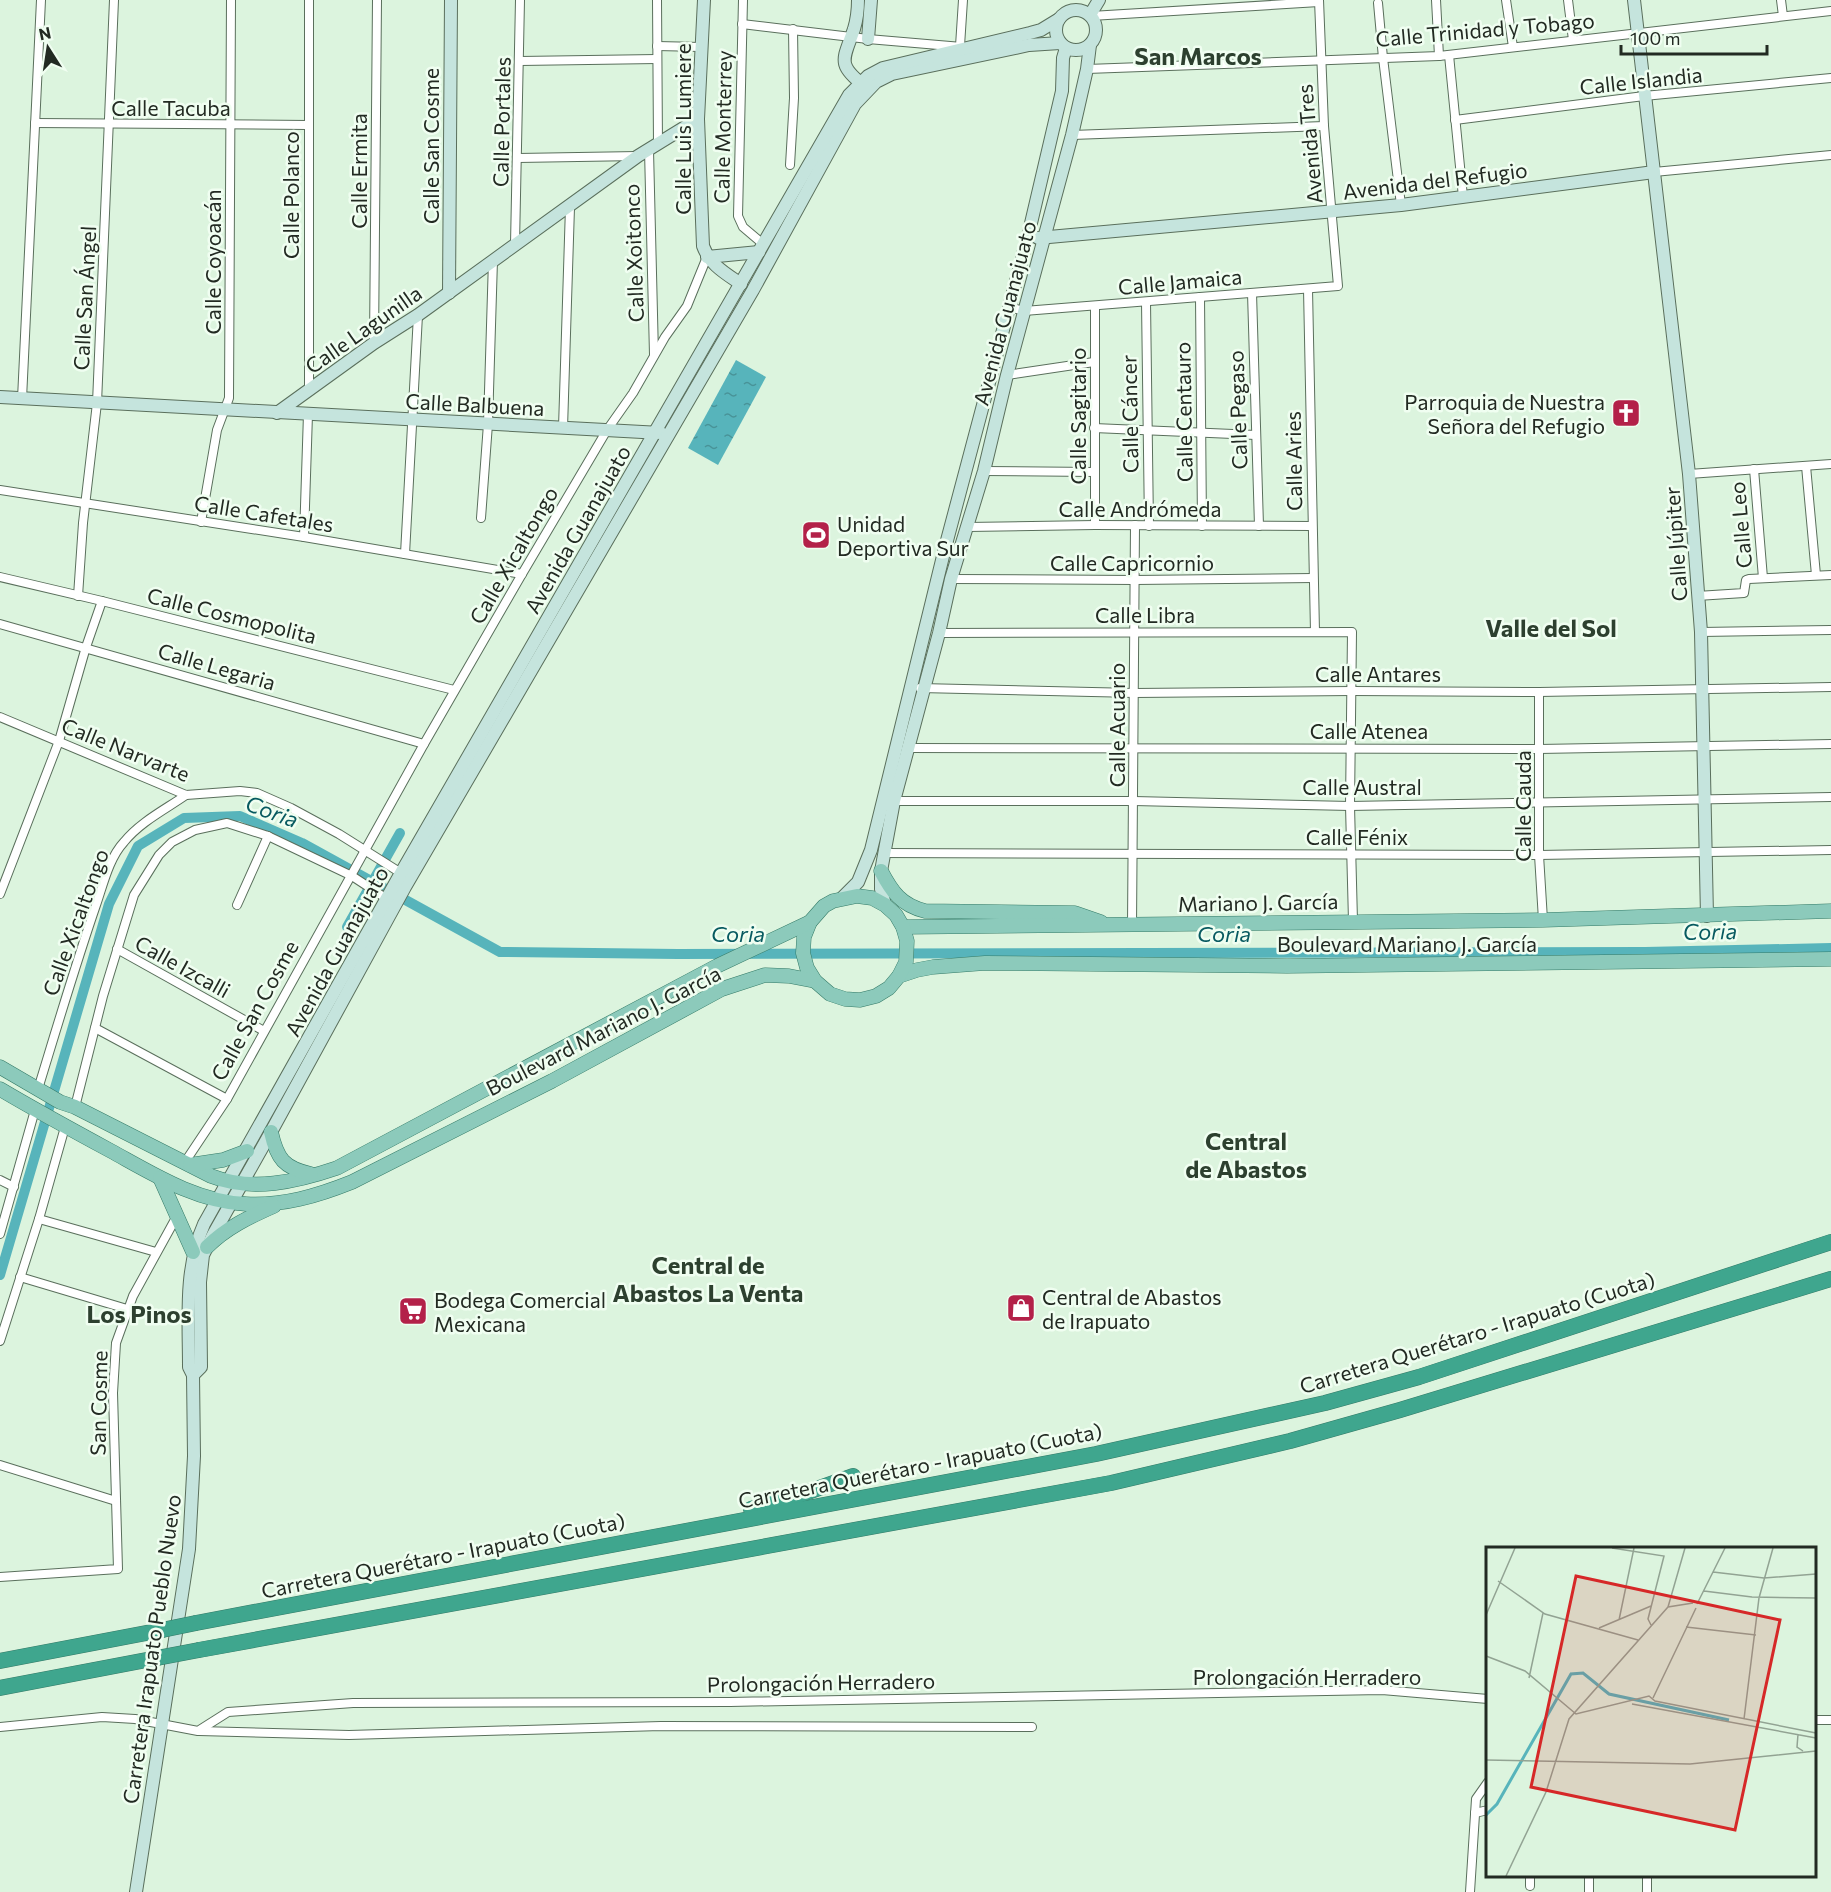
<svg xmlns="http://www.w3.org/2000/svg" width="1831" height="1892" font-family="Commissioner,sans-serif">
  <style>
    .water { fill: url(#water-ripples) }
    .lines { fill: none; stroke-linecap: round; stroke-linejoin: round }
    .canal { stroke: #57b4bb; stroke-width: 10 }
    .street-casing { stroke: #5a6f5c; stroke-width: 10 }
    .secondary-casing { stroke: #5a6f5c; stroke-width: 14 }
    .primary-casing { stroke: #357b68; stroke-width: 15 }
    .highway-casing { stroke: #357b68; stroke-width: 16 }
    .street { stroke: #fff; stroke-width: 8 }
    .secondary { stroke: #c5e4dd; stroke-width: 12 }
    .primary { stroke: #8ccabb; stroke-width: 14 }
    .highway { stroke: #3fa68e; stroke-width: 15 }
    .highway-bridge-casing { stroke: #357b68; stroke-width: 16; stroke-linecap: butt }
    .highway-bridge { stroke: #3fa68e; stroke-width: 15 }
    .labels { text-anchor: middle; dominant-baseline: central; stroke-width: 5; stroke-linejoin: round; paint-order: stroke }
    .street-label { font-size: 21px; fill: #222a22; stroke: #f0fef1 }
    .poi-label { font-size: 21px; fill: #222a22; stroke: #f0fef1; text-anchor: start }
    .water-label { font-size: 22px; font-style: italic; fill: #075a60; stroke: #f0fef1 }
    .quarter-label { font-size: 24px; font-weight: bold; fill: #2d402f; stroke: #f0fef1 }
    .inset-river { fill: none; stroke: #57b4bb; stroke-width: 3 }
    .inset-road { fill: none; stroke: #92a393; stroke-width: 1.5 }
    .view { fill: #d62828; fill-opacity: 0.15; stroke: #d62828; stroke-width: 3 }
    .inset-edge { fill: none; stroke: #222a22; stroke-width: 3 }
  </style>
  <defs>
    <pattern id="water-ripples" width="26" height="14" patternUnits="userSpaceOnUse" patternTransform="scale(1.5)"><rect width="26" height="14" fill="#57b4bb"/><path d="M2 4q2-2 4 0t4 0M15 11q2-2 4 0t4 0" fill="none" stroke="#489398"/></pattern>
  </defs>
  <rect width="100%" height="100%" fill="#dcf4de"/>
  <polygon class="water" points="736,360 766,377 718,465 688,448"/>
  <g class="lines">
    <g class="canal">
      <polyline points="347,927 400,833"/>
      <polyline points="0,1275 109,904 138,846 184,818 240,816 302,843 500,952 678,954 1645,952 1831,948"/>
    </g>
    <g class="street-casing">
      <g id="street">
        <polyline points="309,0 309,390"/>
        <polyline points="657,0 658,144"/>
        <polyline points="743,0 738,216 743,227 763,244"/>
        <polyline points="1436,0 1439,56"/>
        <polyline points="1506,0 1513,47"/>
        <polyline points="1568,0 1573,40"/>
        <polyline points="1781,0 1783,16"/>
        <polyline points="1378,3 1383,58 1401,205"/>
        <polyline points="1091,16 1319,2"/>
        <polyline points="742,24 868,39 962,47"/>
        <polyline points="657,46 701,47"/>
        <polyline points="960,46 963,0"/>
        <polyline points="1449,55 1463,197"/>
        <polyline points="520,61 657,59"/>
        <polyline points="1087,69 1439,56 1831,11"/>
        <polyline points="1455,120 1644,96 1831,78"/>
        <polyline points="35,123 308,125"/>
        <polyline points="1072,135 1324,126"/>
        <polyline points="649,150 654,355"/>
        <polyline points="518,158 638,156"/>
        <polyline points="790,165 794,98 793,29"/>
        <polyline points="1654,172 1831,155"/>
        <polyline points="515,244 520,0"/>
        <polyline points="1308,289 1315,632"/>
        <polyline points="1252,293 1259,526"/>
        <polyline points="1200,297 1202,526"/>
        <polyline points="1146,302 1149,526"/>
        <polyline points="1095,306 1095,525"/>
        <polyline points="1009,307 1024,311 1338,286 1324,126 1319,0"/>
        <polyline points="374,343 377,0"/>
        <polyline points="1007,375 1094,362"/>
        <polyline points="22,399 41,0"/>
        <polyline points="563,428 570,207"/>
        <polyline points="1094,428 1256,435"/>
        <polyline points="1806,466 1816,575"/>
        <polyline points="1754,469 1763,578"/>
        <polyline points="984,471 1095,472"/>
        <polyline points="1689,474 1831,464"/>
        <polyline points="0,490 304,537 522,574"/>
        <polyline points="481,518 488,424 493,260"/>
        <polyline points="201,522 217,430 229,398 231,0"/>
        <polyline points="967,527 1095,525 1312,526"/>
        <polyline points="304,537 308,414"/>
        <polyline points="405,554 418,315"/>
        <polyline points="0,577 102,601 454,690"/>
        <polyline points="951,579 1135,580 1313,578"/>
        <polyline points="78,596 83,523 97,403 114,0"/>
        <polyline points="1697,596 1744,593 1746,580 1749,579 1831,575"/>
        <polyline points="0,624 424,744"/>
        <polyline points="1701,632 1831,630"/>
        <polyline points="939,633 1352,632 1350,806 1353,921"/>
        <polyline points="920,688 1135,693 1352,691 1539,692 1831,687"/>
        <polyline points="1539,692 1539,855 1543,920"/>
        <polyline points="0,717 186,795 240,791 257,793 291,808 339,834 401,873"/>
        <polyline points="907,748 1539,749 1831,744"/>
        <polyline points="894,801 1134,801 1350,806 1831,797"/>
        <polyline points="883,853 1539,855 1831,850"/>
        <polyline points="0,894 59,741 86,647 102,601"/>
        <polyline points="237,905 268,836"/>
        <polyline points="1132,926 1135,525"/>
        <polyline points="117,949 264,1031"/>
        <polyline points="95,1028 227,1099"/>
        <path d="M38,1089C57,1027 75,966 96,905C103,885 109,858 124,842C140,822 166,809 186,795"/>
        <polyline points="75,1107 103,996 134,895 159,855 172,842 195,830 227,823 268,836 352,876 387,899"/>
        <polyline points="185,1162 227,1099 424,744 522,574 607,430 633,393 665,337 687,306 707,257"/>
        <polyline points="0,1180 14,1187"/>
        <polyline points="39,1219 156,1252"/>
        <polyline points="0,1234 35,1110"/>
        <polyline points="20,1277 127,1309"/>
        <polyline points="0,1341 39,1219 65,1127"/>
        <polyline points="0,1465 116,1501"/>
        <polyline points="0,1577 118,1569 113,1393 116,1343 133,1296 177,1216"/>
        <polyline points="1814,1720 1831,1720"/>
        <polyline points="0,1727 102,1717 135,1719 198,1731 228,1712 353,1703 730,1702 1382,1690 1488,1699"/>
        <polyline points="199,1731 349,1735 661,1726 1032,1727"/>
        <polyline points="1475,1813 1488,1810"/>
        <polyline points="1530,1886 1530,1876"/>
        <polyline points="1470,1892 1476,1799 1488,1782"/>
        <polyline points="1589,1892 1589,1876"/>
        <polyline points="1647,1892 1647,1876"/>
      </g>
    </g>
    <g class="secondary-casing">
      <g id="secondary">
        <path d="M704,0L698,119L703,246C710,265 725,273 741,284"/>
        <path d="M858,0C858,10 857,19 854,29C844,59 835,64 866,87"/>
        <polyline points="1634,0 1689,474 1701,632 1707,916"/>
        <circle cx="1076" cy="30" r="20"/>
        <polyline points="1090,15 1099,0"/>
        <polyline points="868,39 871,0"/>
        <polyline points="1038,238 1401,205 1654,172"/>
        <polyline points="707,257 759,252"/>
        <polyline points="449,293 451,0"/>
        <polyline points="0,397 661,433"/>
        <polyline points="277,413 374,343 418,315 638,156 698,119"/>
        <polyline points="843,897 858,882 871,850 945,548 1028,236 1062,91 1063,58 1066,48"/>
        <polyline points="885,905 881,889 881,871 894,801 939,633 951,579 984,471 1007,375 1072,135 1087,69 1090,45"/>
        <polyline points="193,1375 201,1367 200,1282 203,1255 213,1235 271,1132 405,887 753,290 855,104 876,82 892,74 1029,45 1060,43"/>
        <path d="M136,1892L189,1549L194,1456L193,1375L189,1367C189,1318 184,1269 204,1224L401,873L849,95L868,76L883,68L1030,33L1041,30L1059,19"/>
      </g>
    </g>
    <g class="primary-casing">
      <g id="primary">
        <path d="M881,871C892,892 901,905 925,911L1075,913L1101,922"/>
        <polyline points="810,922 804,937 803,953 807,968 815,981 830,994 845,999 860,1000 876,996 889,988 899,976 917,970 933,967 985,963 1287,966 1831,959"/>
        <polyline points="903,927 1543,920 1831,911"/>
        <path d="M0,1067L60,1102L75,1107L211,1176C252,1192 296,1182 337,1168L717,966L810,922L824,906L833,901L857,896L872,898L885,905L896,915L903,927L907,941L906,962L899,976"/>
        <path d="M0,1089C37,1111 74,1131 111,1151C153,1174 197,1202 246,1204C283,1206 317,1196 352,1182L552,1081L722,989L765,975L789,976L815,981"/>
        <path d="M271,1132C277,1159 284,1168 311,1174"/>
        <polyline points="190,1165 223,1160 247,1151"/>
        <polyline points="160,1178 193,1252"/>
        <path d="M207,1247C226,1228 249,1217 274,1206"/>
      </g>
    </g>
    <g class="highway-casing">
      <g id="highway">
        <polyline points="751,1509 794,1497 853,1476"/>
        <polyline points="196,1623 1096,1454 1325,1403 1419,1377 1831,1242"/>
        <polyline points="199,1650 1111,1483 1290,1441 1400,1410 1831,1279"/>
        <polyline points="0,1661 162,1630"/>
        <polyline points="0,1688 157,1658"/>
      </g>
    </g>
    <use href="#street" class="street"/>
    <use href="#secondary" class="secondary"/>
    <use href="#primary" class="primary"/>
    <use href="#highway" class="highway"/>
    <g class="highway-bridge-casing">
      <g id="highway-bridge">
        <polyline points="162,1630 196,1623"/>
        <polyline points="157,1658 199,1650"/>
      </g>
    </g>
    <use href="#highway-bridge" class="highway-bridge"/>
  </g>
  <defs>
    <g id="church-square" transform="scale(1.5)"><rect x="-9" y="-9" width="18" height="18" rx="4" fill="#b32149" stroke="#f0fef1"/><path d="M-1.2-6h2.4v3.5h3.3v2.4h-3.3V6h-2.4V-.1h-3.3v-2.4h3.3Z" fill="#fff"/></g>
    <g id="stadium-square" transform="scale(1.5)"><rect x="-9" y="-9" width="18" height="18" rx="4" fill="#b32149" stroke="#f0fef1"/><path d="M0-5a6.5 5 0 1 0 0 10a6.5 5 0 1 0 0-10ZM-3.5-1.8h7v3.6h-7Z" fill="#fff"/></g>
    <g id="shop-square" transform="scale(1.5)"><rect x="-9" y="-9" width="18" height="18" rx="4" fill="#b32149" stroke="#f0fef1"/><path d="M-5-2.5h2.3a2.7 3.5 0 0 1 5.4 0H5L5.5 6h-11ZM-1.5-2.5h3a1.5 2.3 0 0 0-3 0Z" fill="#fff"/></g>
    <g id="supermarket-square" transform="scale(1.5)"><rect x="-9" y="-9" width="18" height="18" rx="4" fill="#b32149" stroke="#f0fef1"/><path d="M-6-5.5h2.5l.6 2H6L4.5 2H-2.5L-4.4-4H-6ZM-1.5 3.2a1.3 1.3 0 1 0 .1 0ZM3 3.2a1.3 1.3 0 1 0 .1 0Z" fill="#fff"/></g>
  </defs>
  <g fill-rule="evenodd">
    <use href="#church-square" x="1626" y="413"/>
    <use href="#stadium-square" x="816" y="535"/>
    <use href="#shop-square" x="1021" y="1308"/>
    <use href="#supermarket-square" x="413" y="1311"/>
  </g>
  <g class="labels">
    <g class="street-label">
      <text transform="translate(1485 29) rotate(-5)">Calle Trinidad y Tobago</text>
      <text transform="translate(1641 80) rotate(-6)">Calle Islandia</text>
      <text x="171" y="107">Calle Tacuba</text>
      <text transform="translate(501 122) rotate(-89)">Calle Portales</text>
      <text transform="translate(722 127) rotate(-89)">Calle Monterrey</text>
      <text transform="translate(682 129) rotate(-90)">Calle Luis Lumiere</text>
      <text transform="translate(1309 144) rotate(-95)">Avenida Tres</text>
      <text transform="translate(430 146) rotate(-90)">Calle San Cosme</text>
      <text transform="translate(358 171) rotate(-90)">Calle Ermita</text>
      <text transform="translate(1435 180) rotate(-7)">Avenida del Refugio</text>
      <text transform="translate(290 195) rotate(-90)">Calle Polanco</text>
      <text transform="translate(633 253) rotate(-92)">Calle Xoitonco</text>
      <text transform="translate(212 262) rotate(-90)">Calle Coyoacán</text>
      <text transform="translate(1180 281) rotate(-5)">Calle Jamaica</text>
      <text transform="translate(84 298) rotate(-87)">Calle San Ángel</text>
      <text transform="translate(1004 313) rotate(-75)">Avenida Guanajuato</text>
      <text transform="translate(363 329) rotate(-35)">Calle Lagunilla</text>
      <text transform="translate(475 404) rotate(3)">Calle Balbuena</text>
      <text transform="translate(1237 410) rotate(-92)">Calle Pegaso</text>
      <text transform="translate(1183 412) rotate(-91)">Calle Centauro</text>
      <text transform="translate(1129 414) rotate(-91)">Calle Cáncer</text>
      <text transform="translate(1077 416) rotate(-90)">Calle Sagitario</text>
      <text transform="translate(1293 461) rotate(-91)">Calle Aries</text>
      <text x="1140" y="508">Calle Andrómeda</text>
      <text transform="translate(264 513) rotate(9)">Calle Cafetales</text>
      <text transform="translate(1740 525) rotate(-95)">Calle Leo</text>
      <text transform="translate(577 529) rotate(-60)">Avenida Guanajuato</text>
      <text transform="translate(1675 544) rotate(-94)">Calle Júpiter</text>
      <text transform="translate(513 555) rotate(-60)">Calle Xicaltongo</text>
      <text x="1132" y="562">Calle Capricornio</text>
      <text x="1145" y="614">Calle Libra</text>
      <text transform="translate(232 615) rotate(14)">Calle Cosmopolita</text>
      <text transform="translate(217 666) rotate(16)">Calle Legaria</text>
      <text x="1378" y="673">Calle Antares</text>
      <text transform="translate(1116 725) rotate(-90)">Calle Acuario</text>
      <text x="1369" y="730">Calle Atenea</text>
      <text transform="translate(126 749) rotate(22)">Calle Narvarte</text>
      <text x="1362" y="786">Calle Austral</text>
      <text transform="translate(1522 806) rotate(-90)">Calle Cauda</text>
      <text x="1357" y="836">Calle Fénix</text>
      <text transform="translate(1258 902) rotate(-1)">Mariano J. García</text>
      <text transform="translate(75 922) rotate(-70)">Calle Xicaltongo</text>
      <text x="1407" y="943">Boulevard Mariano J. García</text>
      <text transform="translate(336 951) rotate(-61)">Avenida Guanajuato</text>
      <text transform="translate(183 966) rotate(29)">Calle Izcalli</text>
      <text transform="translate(254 1010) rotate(-61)">Calle San Cosme</text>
      <text transform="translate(603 1030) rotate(-27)">Boulevard Mariano J. García</text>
      <text transform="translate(1477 1332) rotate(-17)">Carretera Querétaro - Irapuato (Cuota)</text>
      <text transform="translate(98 1403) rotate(-89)">San Cosme</text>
      <text transform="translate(920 1465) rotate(-11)">Carretera Querétaro - Irapuato (Cuota)</text>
      <text transform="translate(443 1555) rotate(-11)">Carretera Querétaro - Irapuato (Cuota)</text>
      <text transform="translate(151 1649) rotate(-82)">Carretera Irapuato Pueblo Nuevo</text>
      <text x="1307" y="1676">Prolongación Herradero</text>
      <text transform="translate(821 1682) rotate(-1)">Prolongación Herradero</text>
    </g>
    <g class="poi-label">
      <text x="1605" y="401" text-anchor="end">Parroquia de Nuestra<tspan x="1605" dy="24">Señora del Refugio</tspan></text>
      <text x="837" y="523">Unidad<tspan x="837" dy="24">Deportiva Sur</tspan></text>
      <text x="1042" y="1296">Central de Abastos<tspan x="1042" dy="24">de Irapuato</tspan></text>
      <text x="434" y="1299">Bodega Comercial<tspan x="434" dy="24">Mexicana</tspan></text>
    </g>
    <g class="water-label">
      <text transform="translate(272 811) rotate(20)">Coria</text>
      <text transform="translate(1710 931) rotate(-1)">Coria</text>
      <text x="738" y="933">Coria</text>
      <text x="1224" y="933">Coria</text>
    </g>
    <g class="quarter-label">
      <text x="1198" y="55">San Marcos</text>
      <text x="1551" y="627">Valle del Sol</text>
      <text x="1246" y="1140">Central<tspan x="1246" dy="28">de Abastos</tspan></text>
      <text x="708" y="1264">Central de<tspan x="708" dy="28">Abastos La Venta</tspan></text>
      <text x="139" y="1313">Los Pinos</text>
    </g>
  </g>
  <g transform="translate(1486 1547)">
    <rect width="330" height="330" fill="#dcf4de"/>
    <path class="inset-river" d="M0,268L11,257L85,127L97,126L123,147L243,173"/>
    <path class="inset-road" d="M126,1L178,9L162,72L165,78M227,25L278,31L330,27M12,34L59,67L152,93M218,44L266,50L330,51M211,57L239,1M182,60L199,1M0,68L29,1M133,73L148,1M200,80L270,88M113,81L165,59M0,109L39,124L90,167L163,149L169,154L330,186M43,131L57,66M167,151L210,61M146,157L330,191M258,172L273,51L287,1M312,187L311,200L317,204M0,213L204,217L330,204M20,329L60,245L83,172L182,60L207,56"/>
    <path class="view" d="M90,29L294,73L249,283L45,240Z"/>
    <rect width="330" height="330" class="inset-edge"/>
  </g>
  <g transform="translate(48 48) rotate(348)" stroke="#f0fef1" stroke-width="4.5" paint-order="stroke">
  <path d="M0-4.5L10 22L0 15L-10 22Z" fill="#222a22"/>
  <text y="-9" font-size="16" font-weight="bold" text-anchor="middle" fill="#222a22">N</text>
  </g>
  <path d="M1621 45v9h146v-9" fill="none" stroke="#222a22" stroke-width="3"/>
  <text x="1630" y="45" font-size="18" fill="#222a22" stroke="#f0fef1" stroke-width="4.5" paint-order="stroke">100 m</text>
</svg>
